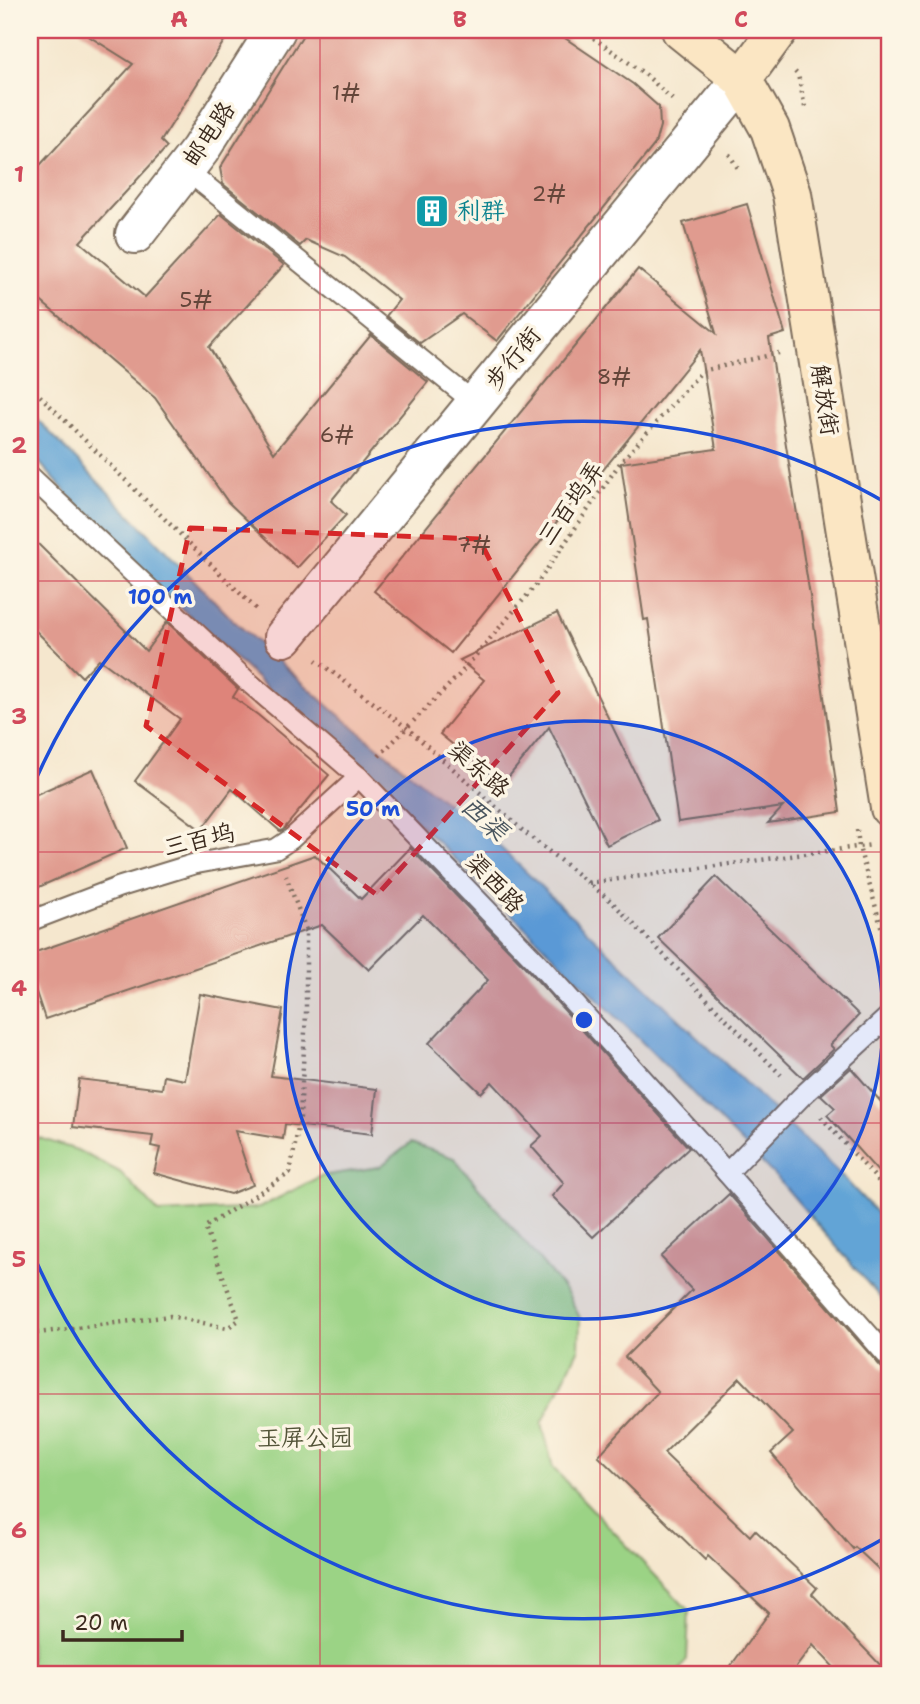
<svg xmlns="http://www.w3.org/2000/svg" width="920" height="1704" font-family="'Shantell Sans','LXGW WenKai TC',sans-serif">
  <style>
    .green { fill: #9bd385; stroke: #6b7e52; stroke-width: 2 }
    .water { fill: #62a4d6; stroke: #4e677a; stroke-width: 2 }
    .building { fill: #e09b8f }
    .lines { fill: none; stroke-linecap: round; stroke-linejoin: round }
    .lane-casing { stroke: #7c6c5c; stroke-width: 23 }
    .street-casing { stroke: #7c6c5c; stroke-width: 42 }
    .secondary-casing { stroke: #7c6c5c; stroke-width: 42 }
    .path { stroke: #7c6c5c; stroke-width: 4.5; stroke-dasharray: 2 5; stroke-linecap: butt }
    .lane { stroke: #fff; stroke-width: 19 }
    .street { stroke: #fff; stroke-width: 38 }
    .secondary { stroke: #fbe6c3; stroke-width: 38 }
    .marked { fill: #d62828; fill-opacity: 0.2; stroke: #d62828; stroke-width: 5; stroke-dasharray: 14 9; stroke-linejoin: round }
    .grid { fill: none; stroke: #d1495b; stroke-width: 2; stroke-opacity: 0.55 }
    .ring { fill: none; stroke: #1d4ed8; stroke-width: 3.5 }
    .labels { text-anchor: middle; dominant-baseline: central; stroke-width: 7; stroke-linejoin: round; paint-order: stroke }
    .number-label { font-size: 21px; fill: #64463a }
    .street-label { font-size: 24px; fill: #3b2a1e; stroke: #fcf5e5 }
    .culture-label { font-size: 24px; fill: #0d838f; stroke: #fcf5e5; text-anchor: start }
    .park-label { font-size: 24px; fill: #535438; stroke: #fcf5e5 }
    .water-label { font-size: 26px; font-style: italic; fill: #49555e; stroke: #fcf5e5 }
    .centre { fill: #1d4ed8; stroke: #fcf5e5; stroke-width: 3.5 }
    .ring-label { font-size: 21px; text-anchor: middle; font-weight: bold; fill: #1d4ed8; stroke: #fcf5e5; stroke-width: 7; stroke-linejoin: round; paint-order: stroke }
    .neatline { fill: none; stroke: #d1495b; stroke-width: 2.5 }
    .grid-label { font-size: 23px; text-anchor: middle; font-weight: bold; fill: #d1495b }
  </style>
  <rect width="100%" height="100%" fill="#fcf5e5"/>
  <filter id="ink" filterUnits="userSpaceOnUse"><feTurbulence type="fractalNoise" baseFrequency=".0143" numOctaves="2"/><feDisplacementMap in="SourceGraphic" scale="14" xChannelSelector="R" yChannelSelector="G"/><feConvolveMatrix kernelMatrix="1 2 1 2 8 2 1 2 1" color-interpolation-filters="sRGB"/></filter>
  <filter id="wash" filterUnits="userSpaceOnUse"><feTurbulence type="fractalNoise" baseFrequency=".00686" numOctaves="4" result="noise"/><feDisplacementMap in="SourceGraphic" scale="28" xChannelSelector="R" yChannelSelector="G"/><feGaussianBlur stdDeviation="1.57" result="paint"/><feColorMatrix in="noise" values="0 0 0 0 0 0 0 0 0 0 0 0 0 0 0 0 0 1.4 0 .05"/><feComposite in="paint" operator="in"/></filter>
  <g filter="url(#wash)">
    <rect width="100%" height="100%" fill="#f5e7ce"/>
    <polygon class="green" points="30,1135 77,1150 120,1172 159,1213 259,1208 321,1176 379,1167 411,1143 454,1158 568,1294 580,1318 579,1348 542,1423 553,1468 689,1611 687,1659 677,1674 30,1674"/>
    <polygon class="water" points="30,412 233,620 333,710 501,848 842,1176 890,1227 890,1309 780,1181 638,1038 395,800 307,725 114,546 30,452"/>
    <g id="blocks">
      <g class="building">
        <polygon points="79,30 231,30 161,141 167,147 80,242 145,297 221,214 284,265 209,347 274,453 371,335 428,382 331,501 346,515 297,568 228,502 155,398 30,292 30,176 133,64"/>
        <polygon points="306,30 553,30 633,84 659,107 660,126 655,144 497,341 462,314 420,343 386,316 399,300 345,257 306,240 300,246 223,184 220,168"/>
        <polygon points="747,204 785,333 769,338 810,596 840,812 768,823 783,807 678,822 648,619 644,620 621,463 716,449 700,350 591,485 588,483 451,653 374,591 638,269 716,333 683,223"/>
        <polygon points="30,536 146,651 167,622 238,689 233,697 258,715 329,775 283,830 280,831 232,789 201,830 135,781 180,719 99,659 82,677 30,625"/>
        <polygon points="557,613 658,820 607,845 549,727 502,785 440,734 484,680 460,660"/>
        <polygon points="93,769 127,848 30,891 30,797"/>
        <polygon points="410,848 526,968 689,1148 593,1237 552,1196 564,1183 531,1146 542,1136 492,1082 481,1093 429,1043 488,980 423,915 369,970 322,925 45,1019 30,974 30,954 315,855 361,899"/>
        <polygon points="716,877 859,1015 830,1045 834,1049 803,1078 658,938"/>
        <polygon points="200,994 283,1010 271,1076 377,1089 372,1134 285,1124 283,1139 235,1131 253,1185 230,1194 154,1173 160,1148 151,1146 153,1136 73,1127 79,1079 162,1089 164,1076 185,1080"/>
        <polygon points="851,1068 890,1112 890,1185 827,1115 835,1108 821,1095"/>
        <polygon points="729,1194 881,1367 890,1373 890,1580 855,1547 853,1549 771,1453 793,1433 740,1378 664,1453 750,1536 755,1530 817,1588 812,1594 889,1674 840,1674 813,1645 791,1674 725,1674 769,1613 708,1556 705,1560 598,1456 658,1392 625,1357 692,1290 661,1257"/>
      </g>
    </g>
  </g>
  <g filter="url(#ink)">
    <use href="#blocks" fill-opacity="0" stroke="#7c6c5c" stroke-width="2"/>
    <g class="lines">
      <g class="lane-casing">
        <g id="lane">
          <polyline points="185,169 476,404"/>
          <polyline points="30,476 246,680 359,777 535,960 698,1140 890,1359"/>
          <polyline points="30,921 119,887 194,864 276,849 291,839 359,777"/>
          <polyline points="727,1173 802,1096 890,1015"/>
        </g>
      </g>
      <g class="street-casing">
        <g id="street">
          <polyline points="135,234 200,150 276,30"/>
          <polyline points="284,637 742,79"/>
        </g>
      </g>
      <g class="secondary-casing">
        <g id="secondary">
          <polyline points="681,30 742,79 770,129 792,194 890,808"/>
          <polyline points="742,79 778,30"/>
        </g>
      </g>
      <g class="path">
        <polyline points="582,30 645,74 675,102"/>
        <polyline points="795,72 798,75 805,107"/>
        <polyline points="729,154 739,170"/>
        <polyline points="30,386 256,609"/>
        <polyline points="316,660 407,728 522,830 611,901 781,1075"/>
        <polyline points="379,756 459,675 536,585 620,463 702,371 779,353"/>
        <polyline points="857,830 859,847 886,944 890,952"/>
        <polyline points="589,883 872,845"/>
        <polyline points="821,1117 890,1194"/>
        <polyline points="30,1334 170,1316 227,1328 239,1320 205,1227 290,1173 300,1117 306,1014 306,930 286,876"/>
      </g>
      <use href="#lane" class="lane"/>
      <use href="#street" class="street"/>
      <use href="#secondary" class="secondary"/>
    </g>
  </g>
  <path class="marked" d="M190,528L479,539L558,693L377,895L146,726Z"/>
  <path class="grid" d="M320,30V1674M600,30V1674M30,310H890M30,581H890M30,852H890M30,1123H890M30,1394H890"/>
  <circle cx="584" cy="1020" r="299" fill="#1d4ed8" fill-opacity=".12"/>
  <g class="ring">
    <circle cx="584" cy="1020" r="299"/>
    <path d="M888 1536A599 599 0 0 1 31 1249M31 791A599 599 0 0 1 888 504"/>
  </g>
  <defs>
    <g id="building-square" transform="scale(1.75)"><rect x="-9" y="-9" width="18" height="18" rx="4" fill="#0f9aa8" stroke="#fcf5e5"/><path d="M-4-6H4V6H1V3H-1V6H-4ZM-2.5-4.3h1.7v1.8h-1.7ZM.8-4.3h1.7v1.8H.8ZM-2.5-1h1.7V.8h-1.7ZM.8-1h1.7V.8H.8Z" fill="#fff"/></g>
  </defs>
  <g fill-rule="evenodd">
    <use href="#building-square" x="432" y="211"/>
  </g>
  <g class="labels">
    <g class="number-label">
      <text x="346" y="93">1#</text>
      <text x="549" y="194">2#</text>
      <text x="196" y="300">5#</text>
      <text x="614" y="377">8#</text>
      <text x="337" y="435">6#</text>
      <text x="474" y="545">7#</text>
    </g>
    <g class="street-label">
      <text transform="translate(209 134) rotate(-56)">邮电路</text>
      <text transform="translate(513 358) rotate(-51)">步行街</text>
      <text transform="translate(825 400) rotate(81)">解放街</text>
      <text transform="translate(571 503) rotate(-55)">三百坞弄</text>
      <text transform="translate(479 769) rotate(41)">渠东路</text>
      <text transform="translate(199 840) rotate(-13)">三百坞</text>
      <text transform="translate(495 883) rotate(46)">渠西路</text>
    </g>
    <g class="culture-label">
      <text x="457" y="211">利群</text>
    </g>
    <g class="park-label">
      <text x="305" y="1438">玉屏公园</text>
    </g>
    <g class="water-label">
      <text transform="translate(485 818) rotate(42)">西渠</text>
    </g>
  </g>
  <circle cx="584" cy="1020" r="10" class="centre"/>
  <g class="ring-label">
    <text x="160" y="604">100 m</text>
    <text x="373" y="816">50 m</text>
  </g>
  <rect width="920" height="1704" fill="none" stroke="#fcf5e5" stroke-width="77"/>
  <path d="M63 1630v10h119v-10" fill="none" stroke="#3b2a1e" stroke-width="3.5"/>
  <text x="74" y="1630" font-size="21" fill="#3b2a1e" stroke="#fcf5e5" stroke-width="5" paint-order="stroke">20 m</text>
  <rect x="38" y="38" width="843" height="1628" class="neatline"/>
  <g class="grid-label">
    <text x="179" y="27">A</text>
    <text x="460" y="27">B</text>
    <text x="741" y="27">C</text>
    <text x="19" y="182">1</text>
    <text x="19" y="453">2</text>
    <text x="19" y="724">3</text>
    <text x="19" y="996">4</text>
    <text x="19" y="1267">5</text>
    <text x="19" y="1538">6</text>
  </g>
</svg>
